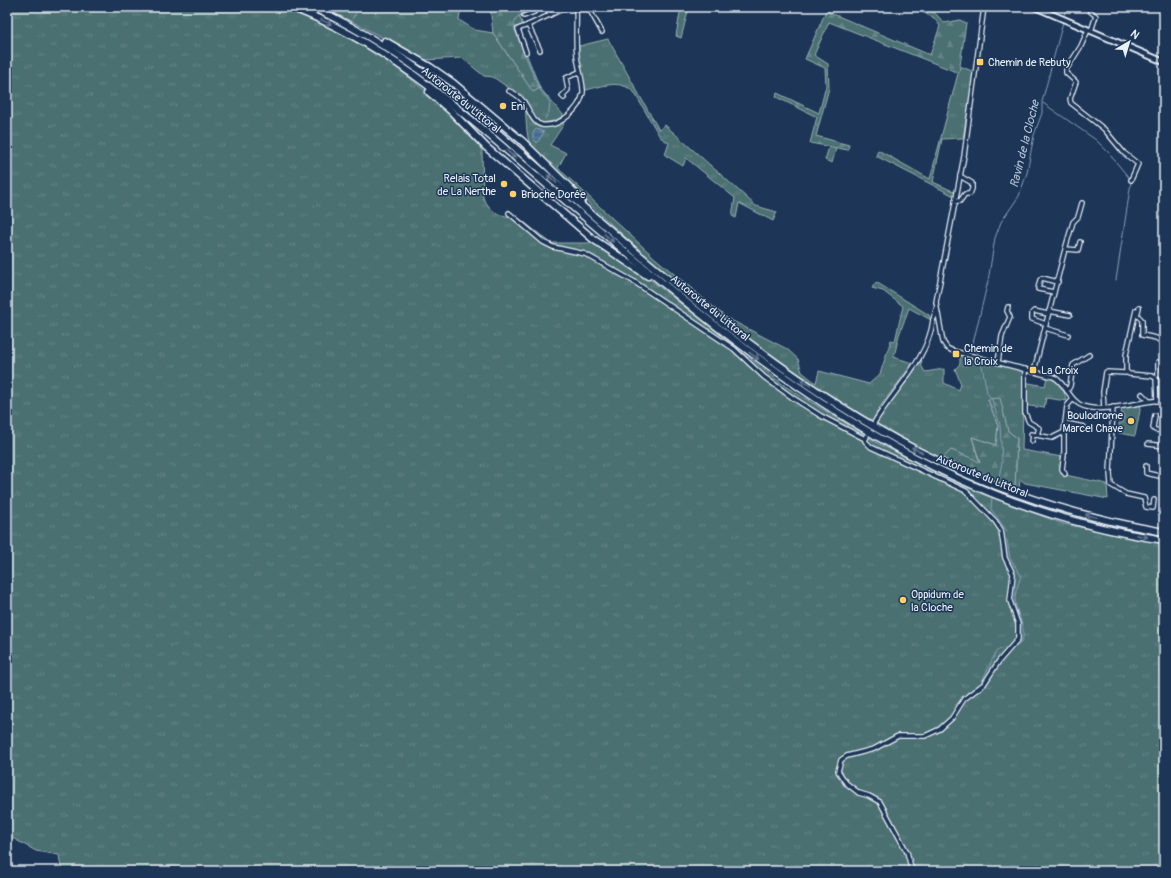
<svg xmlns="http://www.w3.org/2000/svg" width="1171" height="878" font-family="Pangolin,sans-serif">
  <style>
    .grass { fill: url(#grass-tufts); stroke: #9ab0b4 }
    .forest { fill: url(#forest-firs); stroke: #9ab0b4 }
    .garden { fill: #4b6f71; stroke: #9ab0b4 }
    .water { fill: url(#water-rules); stroke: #87a1b9 }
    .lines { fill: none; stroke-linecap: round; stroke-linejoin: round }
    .stream { stroke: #87a1b9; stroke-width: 1 }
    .street-casing { stroke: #e8f1f8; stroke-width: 6 }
    .secondary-casing { stroke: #e8f1f8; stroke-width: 8 }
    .highway-casing { stroke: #e8f1f8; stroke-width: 9 }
    .street { stroke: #1d3557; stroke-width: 3.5 }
    .secondary { stroke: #1d3557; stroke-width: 4.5 }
    .highway { stroke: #1d3557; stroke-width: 6 }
    .oneway { stroke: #64778f }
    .poi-dot { fill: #ffd166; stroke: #1d3557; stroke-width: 1.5 }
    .labels { text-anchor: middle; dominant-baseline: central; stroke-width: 3; stroke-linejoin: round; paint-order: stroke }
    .poi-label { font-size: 11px; fill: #e8f1f8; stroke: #1d3557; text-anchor: start }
    .street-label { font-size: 11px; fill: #e8f1f8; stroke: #1d3557 }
    .water-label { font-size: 12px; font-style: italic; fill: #b0c2d3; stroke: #1d3557 }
  </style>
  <defs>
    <pattern id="grass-tufts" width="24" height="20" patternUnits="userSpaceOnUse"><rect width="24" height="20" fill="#4b6f71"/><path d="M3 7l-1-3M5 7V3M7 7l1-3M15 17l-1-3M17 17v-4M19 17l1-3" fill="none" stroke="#658486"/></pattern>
    <pattern id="forest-firs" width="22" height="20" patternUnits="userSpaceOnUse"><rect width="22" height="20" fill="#4b6f71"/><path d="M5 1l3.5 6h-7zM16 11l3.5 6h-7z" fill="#658486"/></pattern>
    <pattern id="water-rules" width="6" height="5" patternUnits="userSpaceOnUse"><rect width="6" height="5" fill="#476c8f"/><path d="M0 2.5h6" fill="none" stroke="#6281a0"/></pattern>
  </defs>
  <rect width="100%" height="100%" fill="#1d3557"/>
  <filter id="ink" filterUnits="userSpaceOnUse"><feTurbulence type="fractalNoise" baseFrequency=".025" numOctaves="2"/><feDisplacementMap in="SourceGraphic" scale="8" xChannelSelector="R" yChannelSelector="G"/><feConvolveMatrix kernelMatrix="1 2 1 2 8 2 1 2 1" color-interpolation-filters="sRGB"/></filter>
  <g filter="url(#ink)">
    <g class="grass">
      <polygon points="7,7 281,7 339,31 378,54 401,71 445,107 476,141 482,151 483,198 490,208 497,214 520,219 551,243 593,243 638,270 785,386 879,444 982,494 1064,524 1164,544 1164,871 66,871 61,868 59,855 36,851 7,835"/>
      <polygon points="321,7 461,7 459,20 475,30 493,33 533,91 540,88 564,116 554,121 540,123 535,119 526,100 493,77 484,76 462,58 424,60 353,22"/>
      <path d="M608,39L659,130L665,125L756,206L777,212L773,221L739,203L736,218L732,216L735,198L686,158L683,166L665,155L669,143L660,137L634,92C620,79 603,86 586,90C581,76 578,61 579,46Z"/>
      <polygon points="960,66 974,72 963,138 942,139 933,182 955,192 954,196 876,156 878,150 930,179"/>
      <path d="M525,103L539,125L561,122L564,124L550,145L566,153L558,168L655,258L710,304L727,318L787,349L798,359L802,372L816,383L819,371L869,384L880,374L891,340L895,341L903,306L883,291L872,288L876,282L929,315L931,320L909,308L899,335L894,357L912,363C900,384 881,400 872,422C768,362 665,277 579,194C568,184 536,156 530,145C526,136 526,113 525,103Z"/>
      <path d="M960,355L1024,371V382L1045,386L1047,377C1060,382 1063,388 1067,401L1046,398L1044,408L1023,405L1022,450L1062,457L1061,474L1107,484L1108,499L1025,483L1020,479L1019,490L1015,489L1017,438L1008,431L988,399L998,426L996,445L972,437L980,464L951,450L942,459L876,424C889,401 907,382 920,359L922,360L921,365L925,372L944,369V383L959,390L961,384L955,369L960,364Z"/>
    </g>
    <g class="forest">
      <polygon points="490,7 527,7 529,14 519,16 523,25 516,28 540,88 533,92 493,33"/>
      <polygon points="681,7 689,7 681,38 676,36"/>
      <path d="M912,7C931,7 932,9 944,23L960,20L966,23L959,73L829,22L814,55L828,64L829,88L816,136L849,145L848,150L810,143L817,117L776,97L777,93L819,113L826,86L825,68L805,59L826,11L930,55L940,26L934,18Z"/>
      <polygon points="1000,398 1008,431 1017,438 1015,489 976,475 942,459 951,450 974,459 980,463 972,437 996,445 998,426 988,399"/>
    </g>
    <g class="garden">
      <polygon points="829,147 836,149 832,163 825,160"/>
      <polygon points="1141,405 1135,436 1119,433 1119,423 1123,423 1124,414 1121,413 1122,407"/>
    </g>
    <polygon class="water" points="536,129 544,132 537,143 533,138 533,133"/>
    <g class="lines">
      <g class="stream">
        <polyline points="526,7 526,13"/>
        <polyline points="523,14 517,17 514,23 515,30 538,87 550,102 549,112 545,119"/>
        <polyline points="1064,15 1067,7"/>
        <polyline points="352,19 360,7"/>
        <polyline points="1043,103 1096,140 1109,153"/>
        <polyline points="1111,156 1130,179"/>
        <polyline points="1116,280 1131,182"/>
        <polyline points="979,356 973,343 988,281 995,238 1001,222 1019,196 1027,173 1034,135 1042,113 1042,102 1063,22"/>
        <polyline points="981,360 987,393 992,400 1000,425 1002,462 998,482"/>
        <polyline points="992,497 991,509 1007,531"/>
        <path d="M1007,540L1010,558L1021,576C1018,585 1015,592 1015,601C1016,614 1033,637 1016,647"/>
        <polyline points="981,683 996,652 998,650 1008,647"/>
        <polyline points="956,705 967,693 978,685"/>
      </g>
      <g class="street-casing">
        <g id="street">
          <polyline points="547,7 550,15"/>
          <polyline points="588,7 602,32"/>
          <path d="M984,7L964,156L936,302L943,342L947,348L953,351L1054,377C1065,383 1068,397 1079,404C1099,416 1140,400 1164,400"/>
          <polyline points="1090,7 1090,11 1096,16 1091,31"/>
          <polyline points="524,16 534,12"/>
          <polyline points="1088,30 1081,46 1066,70 1066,73 1076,82 1070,99 1071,103 1104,129 1124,153 1138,164 1131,180"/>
          <polyline points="540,50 528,25 567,7"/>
          <polyline points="526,52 518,29 528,25"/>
          <path d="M509,91C531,99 528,122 542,125C559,128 580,109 583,93C584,85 578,66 577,56C575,40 577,23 576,7"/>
          <polyline points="564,98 562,96 568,90 566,78 579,72"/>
          <polyline points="955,201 960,201 965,194 970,194 972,189 972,183 960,176"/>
          <polyline points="509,213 543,242 553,247 585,254 633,281 734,349 764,377 793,398 821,416 865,439"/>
          <polyline points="1066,249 1078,250 1080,242"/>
          <polyline points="1054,292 1038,289 1040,280 1042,278 1058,282"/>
          <polyline points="1139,308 1137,315 1142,320 1142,335 1156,338 1164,343"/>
          <polyline points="936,309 933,320 937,313"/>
          <polyline points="1136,310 1126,355 1126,371 1129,374 1152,376 1156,378 1157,401"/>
          <polyline points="1049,311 1070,315"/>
          <polyline points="1046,324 1032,319 1032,313 1034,311 1048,314"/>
          <polyline points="1045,328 1068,335"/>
          <polyline points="998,362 1002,336 1010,317 1007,311 1008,307"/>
          <polyline points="1025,369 1025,413 1029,422 1039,428 1037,435"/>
          <polyline points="1034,371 1064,253 1073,222 1078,217 1082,203"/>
          <polyline points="1158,375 1158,362"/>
          <polyline points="1158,375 1164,372"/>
          <polyline points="1067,391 1070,386 1073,365 1089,355"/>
          <polyline points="1142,394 1149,401"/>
          <polyline points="1113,407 1110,473 1111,485 1126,494 1144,498 1146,507 1153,508 1154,500"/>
          <polyline points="1104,408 1103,392 1106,372 1126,373"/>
          <polyline points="1155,415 1153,428 1155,430 1164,431"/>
          <path d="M874,423C894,389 928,360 933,320"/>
          <polyline points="1065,423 1084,427"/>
          <polyline points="1031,434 1052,438 1064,432"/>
          <polyline points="867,436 865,441 871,447 966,491 995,521 1001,530 1005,558 1013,574 1010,601 1018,624 1018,639 999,661 984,684 964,699 952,718 940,729 925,736 898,736 874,749 847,756 841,760 838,771 846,783 859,793 869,796 880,802 907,852 912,871"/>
          <polyline points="1032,441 1033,435"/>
          <polyline points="1148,444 1164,446"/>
          <polyline points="1146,466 1146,473 1164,477"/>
          <polyline points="1065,474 1062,469 1064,455 1064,431 1067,406 1073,399"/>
          <polyline points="1164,486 1164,485"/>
        </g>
      </g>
      <g class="secondary-casing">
        <polyline id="secondary" points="1035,7 1164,62"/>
      </g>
      <g class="highway-casing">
        <g id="highway">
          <path d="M290,7C392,44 472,121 553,190C736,347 916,504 1164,540"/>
          <path d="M312,7C369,33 420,68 469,108C610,228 751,364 916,450C994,490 1078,517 1164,532"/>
          <polyline points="385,41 430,67 453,83 522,141 582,200"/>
          <polyline points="429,92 451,111 486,147 593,239 648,276"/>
        </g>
      </g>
      <use href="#street" class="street"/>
      <use href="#secondary" class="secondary"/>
      <use href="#highway" class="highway"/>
    </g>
    <defs><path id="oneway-shaft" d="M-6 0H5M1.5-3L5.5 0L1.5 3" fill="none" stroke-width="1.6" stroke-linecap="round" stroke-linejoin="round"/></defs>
    <g class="oneway">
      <use href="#oneway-shaft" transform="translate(326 22) rotate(25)"/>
      <use href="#oneway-shaft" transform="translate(511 154) rotate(41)"/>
      <use href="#oneway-shaft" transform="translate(552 179) rotate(-139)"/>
      <use href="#oneway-shaft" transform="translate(609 238) rotate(41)"/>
      <use href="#oneway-shaft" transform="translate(754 356) rotate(37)"/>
      <use href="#oneway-shaft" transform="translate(806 383) rotate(-146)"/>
      <use href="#oneway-shaft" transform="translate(917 450) rotate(-153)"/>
      <use href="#oneway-shaft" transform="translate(1091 516) rotate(-165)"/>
      <use href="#oneway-shaft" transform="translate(1142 536) rotate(11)"/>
    </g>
  </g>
  <g class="poi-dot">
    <rect x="976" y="58" width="8" height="8" rx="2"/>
    <circle cx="503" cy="106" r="4"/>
    <circle cx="504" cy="184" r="4"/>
    <circle cx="513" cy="194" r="4"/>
    <rect x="952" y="350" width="8" height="8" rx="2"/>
    <rect x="1029" y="366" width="8" height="8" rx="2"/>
    <circle cx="1131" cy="421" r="4"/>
    <circle cx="903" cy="600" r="4"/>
  </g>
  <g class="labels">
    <g class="poi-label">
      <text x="988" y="62">Chemin de Rebuty</text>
      <text x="511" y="106">Eni</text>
      <text x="496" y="178" text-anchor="end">Relais Total<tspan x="496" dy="13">de La Nerthe</tspan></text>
      <text x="521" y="194">Brioche Dorée</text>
      <text x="964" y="348">Chemin de<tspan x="964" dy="13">la Croix</tspan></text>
      <text x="1041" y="370">La Croix</text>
      <text x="1123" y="415" text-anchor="end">Boulodrome<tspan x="1123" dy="13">Marcel Chave</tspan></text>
      <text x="911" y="594">Oppidum de<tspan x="911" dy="13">la Cloche</tspan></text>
    </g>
    <g class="street-label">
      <text transform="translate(461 100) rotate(39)">Autoroute du Littoral</text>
      <text transform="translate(710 308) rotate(39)">Autoroute du Littoral</text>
      <text transform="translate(982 476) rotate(22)">Autoroute du Littoral</text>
    </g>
    <g class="water-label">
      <text transform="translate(1025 144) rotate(-76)">Ravin de la Cloche</text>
    </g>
  </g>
  <rect width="1171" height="878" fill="none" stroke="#1d3557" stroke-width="24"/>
  <rect x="12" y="12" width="1147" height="854" fill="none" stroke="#e8f1f8" stroke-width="1.5" filter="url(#ink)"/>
  <g transform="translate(1129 42) rotate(38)" stroke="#1d3557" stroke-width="3" paint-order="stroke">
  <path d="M0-3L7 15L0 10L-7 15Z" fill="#e8f1f8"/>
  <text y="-6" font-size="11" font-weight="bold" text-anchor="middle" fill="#e8f1f8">N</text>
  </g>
</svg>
